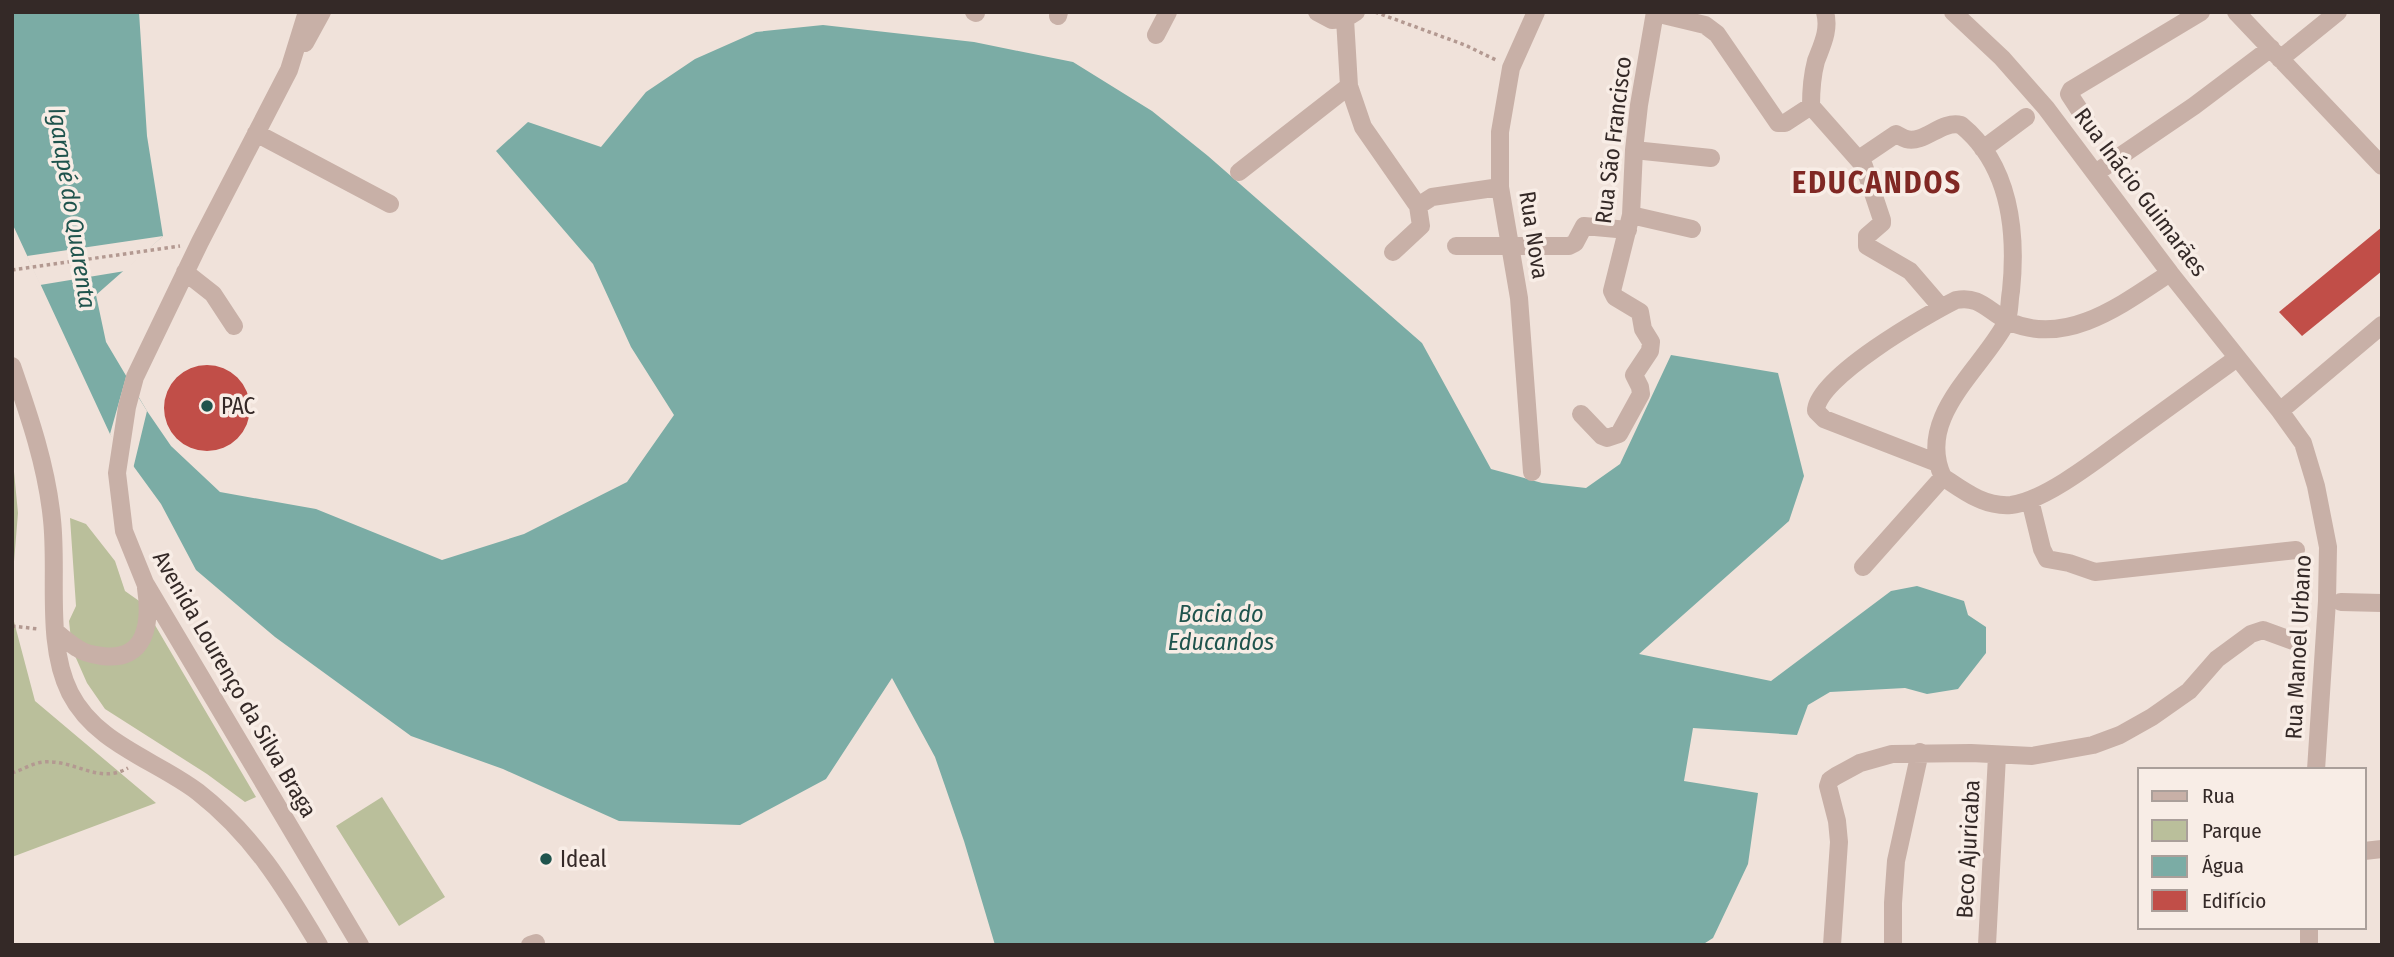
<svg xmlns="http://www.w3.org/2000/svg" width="2394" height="957" font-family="'Fira Sans Condensed',sans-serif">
<rect width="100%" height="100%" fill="#f0e2da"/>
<path fill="#babf9b" d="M12,451L18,513L12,586Z
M70,518L86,524L115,561L125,591L142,603L256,797L245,802L207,774L105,709L87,683L72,649L69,621L76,606Z
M12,614L35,701L156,803L12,857Z
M382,797L445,897L399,926L336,826Z"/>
<path fill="#7baca5" d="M12,12H139L147,136L163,236L96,295L106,342L147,411L171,446L220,492L316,509L442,560L524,534L627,482L674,415L631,347L593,264L496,151L528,122L601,147L646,92L695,59L756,32L823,25L974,42L1073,62L1152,111L1208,156L1422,343L1491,469L1542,483L1586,488L1620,464L1671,355L1778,373L1804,476L1789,521L1639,654L1771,681L1891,591L1917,586L1964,601L1968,615L1986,627V653L1958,689L1927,694L1905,688L1830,692L1808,705L1797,735L1693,728L1684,781L1758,793L1748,864L1713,938L1702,945H995L964,841L935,757L892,678L826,779L740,825L619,821L503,769L411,736L275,637L196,570L161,504L110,434L12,223Z"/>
<path fill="#f0e2da" d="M163,236L125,271L40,285L27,256Z
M126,377L147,411L133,469L119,451L110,434Z"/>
<path fill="#c14e48" d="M2382,227V271L2302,336L2279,312Z
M164 408a43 43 0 1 1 86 0a43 43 0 1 1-86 0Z"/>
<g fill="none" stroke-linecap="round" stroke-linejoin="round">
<path stroke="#b39991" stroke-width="3.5" stroke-dasharray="3.5 3.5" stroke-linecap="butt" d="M1375,12L1465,45L1496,60
M12,270L180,246
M12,626L38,629
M12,773C22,770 33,763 43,762C75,759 98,785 128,768"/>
<path stroke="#c8b0a7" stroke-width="18" d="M307,12L289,70L200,242L135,377L127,407L117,473L124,531L145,583L360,945
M974,12L976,13
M1317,12L1332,20L1345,19
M1356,12L1345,19L1349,86L1363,127L1418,206L1421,226L1393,252
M1953,12L2002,58L2046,108L2170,273L2280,411L2303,443L2316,486L2328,547L2327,601L2316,770
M2236,12L2382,166
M1655,13L1705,25L1717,34L1778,123H1785L1811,106
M1058,16L1059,12
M1156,35L1168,12
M305,43L322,12
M2280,59L2338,12
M1811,106L1864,166L1882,220V223L1867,236V246L1910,271L1941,307
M1811,106C1811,91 1812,76 1816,61C1822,45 1830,30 1825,12
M2086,120L2069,94L2071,90L2201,12
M256,133L390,204
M1983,149L2026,117
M1634,150L1711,158
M1859,159L1896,134C1900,136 1903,138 1906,139C1925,144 1941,120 1961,125C2010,165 2017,232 2011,291C2009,301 2010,314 2006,323C1981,370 1915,418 1943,477L1863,567
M1239,172L1349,86
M2097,172L2194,106L2271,48
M1418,206L1432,197L1500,187
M1631,215L1692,229
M1456,246H1569L1575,243L1584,226L1628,230
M185,272L213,294L234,326
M12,366C29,415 47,467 52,520C58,575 45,643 70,693C96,744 154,759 198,792C253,835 284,886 319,945
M2280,411L2382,325
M1581,414L1602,436L1607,438L1619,434L1641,394L1640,387L1634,375L1650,351L1651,342L1643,329L1640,312L1615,297L1612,291L1631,215L1634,150L1639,105L1655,12
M1935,462L1824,419L1816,411C1816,378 1926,315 1956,300C1981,295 1989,313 2010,322C2068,347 2124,303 2170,273
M1532,472L1519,298L1500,187V132L1511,68L1536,12
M1943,477C1964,491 1984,507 2011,505C2046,501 2103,455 2132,434C2167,409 2202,383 2237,358
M2030,500L2042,549L2047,559L2069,563L2095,572L2296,550
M2341,602L2382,603
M55,631C62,637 69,643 77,648C84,653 94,655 102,656C147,662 151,622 146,588
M2364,851L2382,849
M530,945L536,943V945
M1832,945L1839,842L1837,821L1828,786L1830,780L1836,776L1860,763L1892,754L1971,753L2032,756L2093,745L2120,735L2152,717L2189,691L2217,659L2251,634L2263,630L2296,642
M1893,945V903L1896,861L1920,752
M1987,945L1997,756
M2309,945V927"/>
</g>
<g fill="#1f544d" stroke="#f8ede6" stroke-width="2.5">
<circle cx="207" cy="406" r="7"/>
<circle cx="546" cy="859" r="7"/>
</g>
<g text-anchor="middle" stroke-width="7" stroke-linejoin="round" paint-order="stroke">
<g font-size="23" fill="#342927" stroke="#f8ede6">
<text transform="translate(1613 140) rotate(-83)" y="8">Rua São Francisco</text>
<text transform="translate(2141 192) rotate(53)" y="8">Rua Inácio Guimarães</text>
<text transform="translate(1534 235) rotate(81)" y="8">Rua Nova</text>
<text transform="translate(2298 647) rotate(-87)" y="8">Rua Manoel Urbano</text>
<text transform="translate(235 684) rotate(60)" y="8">Avenida Lourenço da Silva Braga</text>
<text transform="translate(1968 849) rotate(-87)" y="8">Beco Ajuricaba</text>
</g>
<g font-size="23" fill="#342927" stroke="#f8ede6" text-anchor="start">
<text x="221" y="414">PAC</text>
<text x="560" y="867">Ideal</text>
</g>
<g font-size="24" font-style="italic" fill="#1f544d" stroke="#f8ede6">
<text transform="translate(72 208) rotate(81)" y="8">Igarapé do Quarenta</text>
<text x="1221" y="622">Bacia do<tspan x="1221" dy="28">Educandos</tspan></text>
</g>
<g font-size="30" font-weight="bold" letter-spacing="2" fill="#802824" stroke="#f8ede6">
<text x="1877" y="193">EDUCANDOS</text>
</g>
</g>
<rect width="2394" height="957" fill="none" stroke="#342927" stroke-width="28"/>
<rect x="2138" y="768" width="228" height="161" fill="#f8ede6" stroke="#aa9f9a" stroke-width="2"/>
<rect x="2152" y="791" width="35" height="10" fill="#c8b0a7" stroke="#aa9f9a" stroke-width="2"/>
<text x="2202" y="803" font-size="21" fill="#342927">Rua</text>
<rect x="2152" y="820" width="35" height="21" fill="#babf9b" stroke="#aa9f9a" stroke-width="2"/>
<text x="2202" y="838" font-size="21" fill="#342927">Parque</text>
<rect x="2152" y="856" width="35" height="21" fill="#7baca5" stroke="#aa9f9a" stroke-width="2"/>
<text x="2202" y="873" font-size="21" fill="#342927">Água</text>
<rect x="2152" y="890" width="35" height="21" fill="#c14e48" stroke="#aa9f9a" stroke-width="2"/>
<text x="2202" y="908" font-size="21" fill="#342927">Edifício</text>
</svg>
